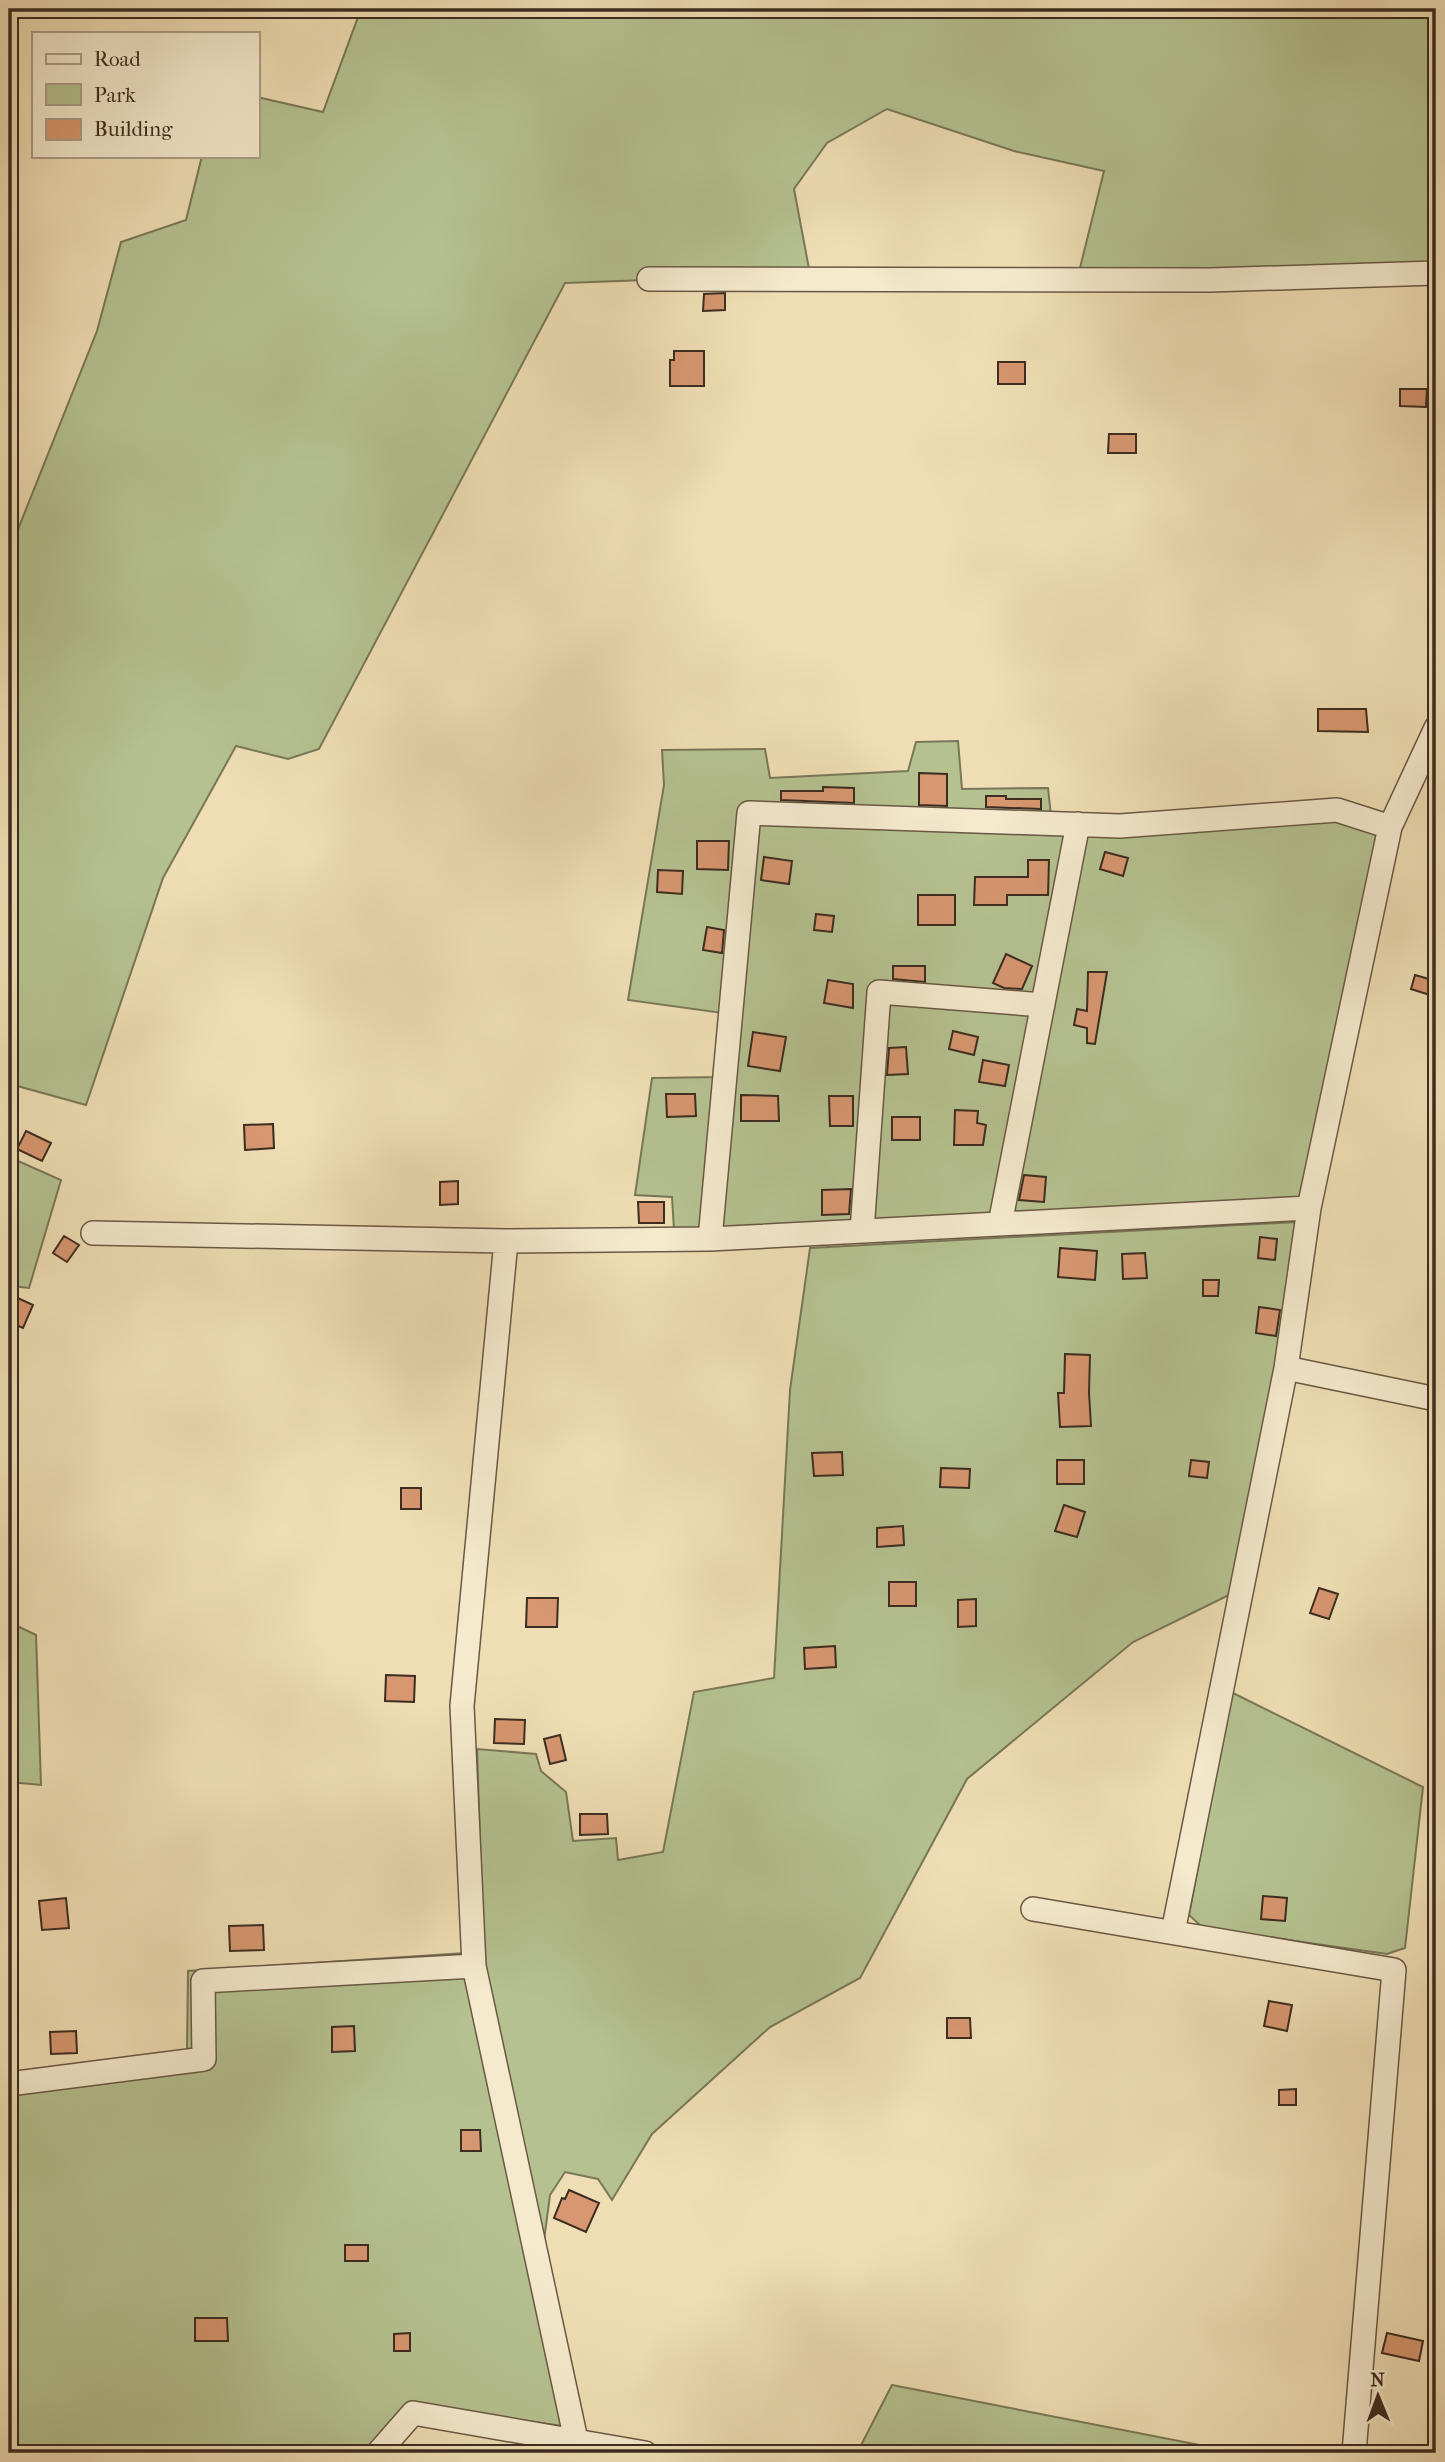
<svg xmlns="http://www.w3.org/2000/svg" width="1445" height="2462" font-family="'IM FELL French Canon',serif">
<rect width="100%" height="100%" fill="#efdeb4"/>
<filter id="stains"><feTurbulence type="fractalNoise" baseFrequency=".00286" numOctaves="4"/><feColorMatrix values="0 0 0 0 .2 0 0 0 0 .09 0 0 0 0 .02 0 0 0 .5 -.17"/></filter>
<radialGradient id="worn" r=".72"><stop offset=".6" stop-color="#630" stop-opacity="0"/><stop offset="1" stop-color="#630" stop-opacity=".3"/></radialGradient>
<path fill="#b5c290" stroke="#797758" stroke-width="2" d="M361,9H1400L1401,16L1436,14V263L1079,272L1104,171L1014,151L887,109L827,143L794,189L810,274L565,283L319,749L288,759L236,746L163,878L86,1105L10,1084L9,1086V552L97,331L121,242L186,220L202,156H257V97L323,112Z
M958,741L962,789L1048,788L1051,816L1126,820L1338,801L1387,813L1302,1198L674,1230L672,1197L635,1195L652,1078L720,1077L723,1013L628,1000L664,785L662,750L765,749L770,778L908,771L916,742Z
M9,1157L61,1180L29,1288L12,1286L9,1292Z
M1296,1222L1287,1318L1231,1594L1133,1642L967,1779L860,1978L770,2027L652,2134L612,2200L598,2179L565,2172L550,2195L543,2248L484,1963L477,1749L536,1754L541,1771L566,1792L573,1841L616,1838L618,1860L663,1852L694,1692L774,1678L790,1390L810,1248Z
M9,1622L36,1635L41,1785L9,1782Z
M1231,1692L1423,1787L1405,1948L1387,1954L1203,1928L1189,1915Z
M465,1953L568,2427L409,2403L365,2453H9V2074L187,2050L188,1971Z
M892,2385L1205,2446V2453H857Z"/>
<path fill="#d79770" stroke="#3d2c20" stroke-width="2" d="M725,293V310L703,311L704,294Z
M674,351H704V386H670V360H674Z
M998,362H1025V384H998Z
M1400,389H1427L1426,407L1400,406Z
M1109,434H1136V453H1108Z
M1318,709H1366L1368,732L1318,731Z
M919,773L947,774V806L919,805Z
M823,787L854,788V803L781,800V791H823Z
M986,796H1006V799H1041V809L986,807Z
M697,841H729L728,870L697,869Z
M1105,852L1128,858L1123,876L1100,869Z
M764,857L792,861L789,884L761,880Z
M1028,860H1049L1048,895H1007V905H974L975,877H1028Z
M658,870L683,871L682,894L657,892Z
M918,895H955V925H918Z
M816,914L834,916L832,932L814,930Z
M707,927L724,930L722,953L703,950Z
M1006,954L1032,966L1022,989L1004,988L993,983Z
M893,966H925V982L893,979Z
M1088,972H1107L1095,1044L1087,1043V1028L1074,1025L1077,1009L1087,1011Z
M1415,975L1436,981V997L1411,989Z
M828,980L853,984V1008L824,1003Z
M953,1031L978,1037L974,1055L949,1049Z
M753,1032L786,1037L780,1071L748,1066Z
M906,1047L908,1074L887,1075L889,1048Z
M983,1060L1009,1065L1005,1086L979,1082Z
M666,1094H695L696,1116L667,1117Z
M741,1095L778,1096L779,1121H741Z
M829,1096H853V1126H830Z
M955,1110L978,1111L977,1123L986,1125L983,1145H954Z
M892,1117H920V1140H892Z
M273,1124L274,1148L245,1150L244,1125Z
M26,1131L51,1143L42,1161L17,1149Z
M1024,1175L1046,1177L1044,1202L1019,1200Z
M458,1181V1204L440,1205V1182Z
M851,1189L849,1214L822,1215V1190Z
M638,1202H664V1223H639Z
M64,1236L79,1245L67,1262L53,1253Z
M1260,1237L1277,1239L1275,1260L1258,1258Z
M1060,1248L1097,1251L1095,1280L1058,1277Z
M1145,1253L1147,1278L1123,1279L1122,1254Z
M1203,1280H1219L1218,1296H1203Z
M9,1294L33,1305L23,1328L9,1322Z
M1259,1307L1280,1310L1276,1336L1256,1333Z
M1065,1354L1090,1355L1089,1393L1091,1426L1060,1427L1058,1393H1064Z
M842,1452L843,1475L814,1476L812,1453Z
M1057,1460H1084V1484H1057Z
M1191,1460L1209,1462L1207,1478L1189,1476Z
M941,1468L970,1469L969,1488L940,1487Z
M401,1488H421V1509H401Z
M1064,1505L1085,1512L1077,1537L1055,1531Z
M903,1526L904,1545L877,1547V1528Z
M889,1582H916V1606H889Z
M1319,1588L1338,1594L1329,1619L1310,1613Z
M527,1598H558L557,1627H526Z
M976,1599V1626L958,1627V1600Z
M835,1646L836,1667L805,1669L804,1648Z
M386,1675L415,1676L414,1702L385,1701Z
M495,1719L525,1720L524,1744L494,1743Z
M560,1735L566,1760L550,1764L544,1739Z
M580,1814H607L608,1834L580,1835Z
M1263,1896L1287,1898L1285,1921L1261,1919Z
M66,1898L69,1928L42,1930L39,1901Z
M263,1925L264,1950L230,1951L229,1926Z
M1269,2001L1292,2005L1287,2031L1264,2026Z
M947,2018H970L971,2038H947Z
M354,2026L355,2051L332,2052V2027Z
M76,2031L77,2053L51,2054L50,2032Z
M1296,2089V2105H1279V2090Z
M461,2130H480L481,2151H461Z
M569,2190L599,2203L586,2232L554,2218L562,2198L565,2199Z
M345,2245H368V2261H345Z
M195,2318H227L228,2341H195Z
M410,2333V2351H394V2334Z
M1387,2333L1423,2341L1419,2361L1382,2353Z"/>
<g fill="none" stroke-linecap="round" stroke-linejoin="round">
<defs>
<path id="minor" d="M649,279L1210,280L1436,273
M1000,1224L1078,824
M862,1231L879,992L1043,1005
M93,1233L506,1241
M710,1239L749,813L1120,826L1337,810L1390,827
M1286,1368L1436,1399
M1033,1909L1394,1970L1354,2453
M1173,1932L1286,1368L1309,1208L1390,827L1436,728
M9,2084L204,2059L203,1981L474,1966
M576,2440L474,1966L462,1706L506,1241L710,1239L1309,1208
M378,2453L413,2413L645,2453"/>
</defs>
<use href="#minor" stroke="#6a5845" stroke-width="26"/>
<use href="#minor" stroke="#f5eace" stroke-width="23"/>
</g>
<rect width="1445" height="2462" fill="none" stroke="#efdeb4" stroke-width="35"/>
<rect x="10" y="10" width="1424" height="2441" fill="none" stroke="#3d2c20" stroke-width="3.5"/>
<rect x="18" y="18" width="1410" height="2427" fill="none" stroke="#3d2c20" stroke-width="2"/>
<rect x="32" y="32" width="228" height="126" fill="#f5eace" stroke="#ab9e88" stroke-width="2"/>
<rect x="46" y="54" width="35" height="10" fill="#f5eace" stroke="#ab9e88" stroke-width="2"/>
<text x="94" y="66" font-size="21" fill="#3d2c20">Road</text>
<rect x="46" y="84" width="35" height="21" fill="#b5c290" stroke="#ab9e88" stroke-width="2"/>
<text x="94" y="102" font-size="21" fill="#3d2c20">Park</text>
<rect x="46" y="119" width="35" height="21" fill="#d79770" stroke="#ab9e88" stroke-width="2"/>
<text x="94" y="136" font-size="21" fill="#3d2c20">Building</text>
<g transform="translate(1378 2396) rotate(359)" stroke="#f5eace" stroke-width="5" paint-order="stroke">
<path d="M0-5L12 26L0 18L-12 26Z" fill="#3d2c20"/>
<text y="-10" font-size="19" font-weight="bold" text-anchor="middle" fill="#3d2c20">N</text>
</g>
<rect width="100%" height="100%" filter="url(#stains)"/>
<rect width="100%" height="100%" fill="url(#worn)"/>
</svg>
